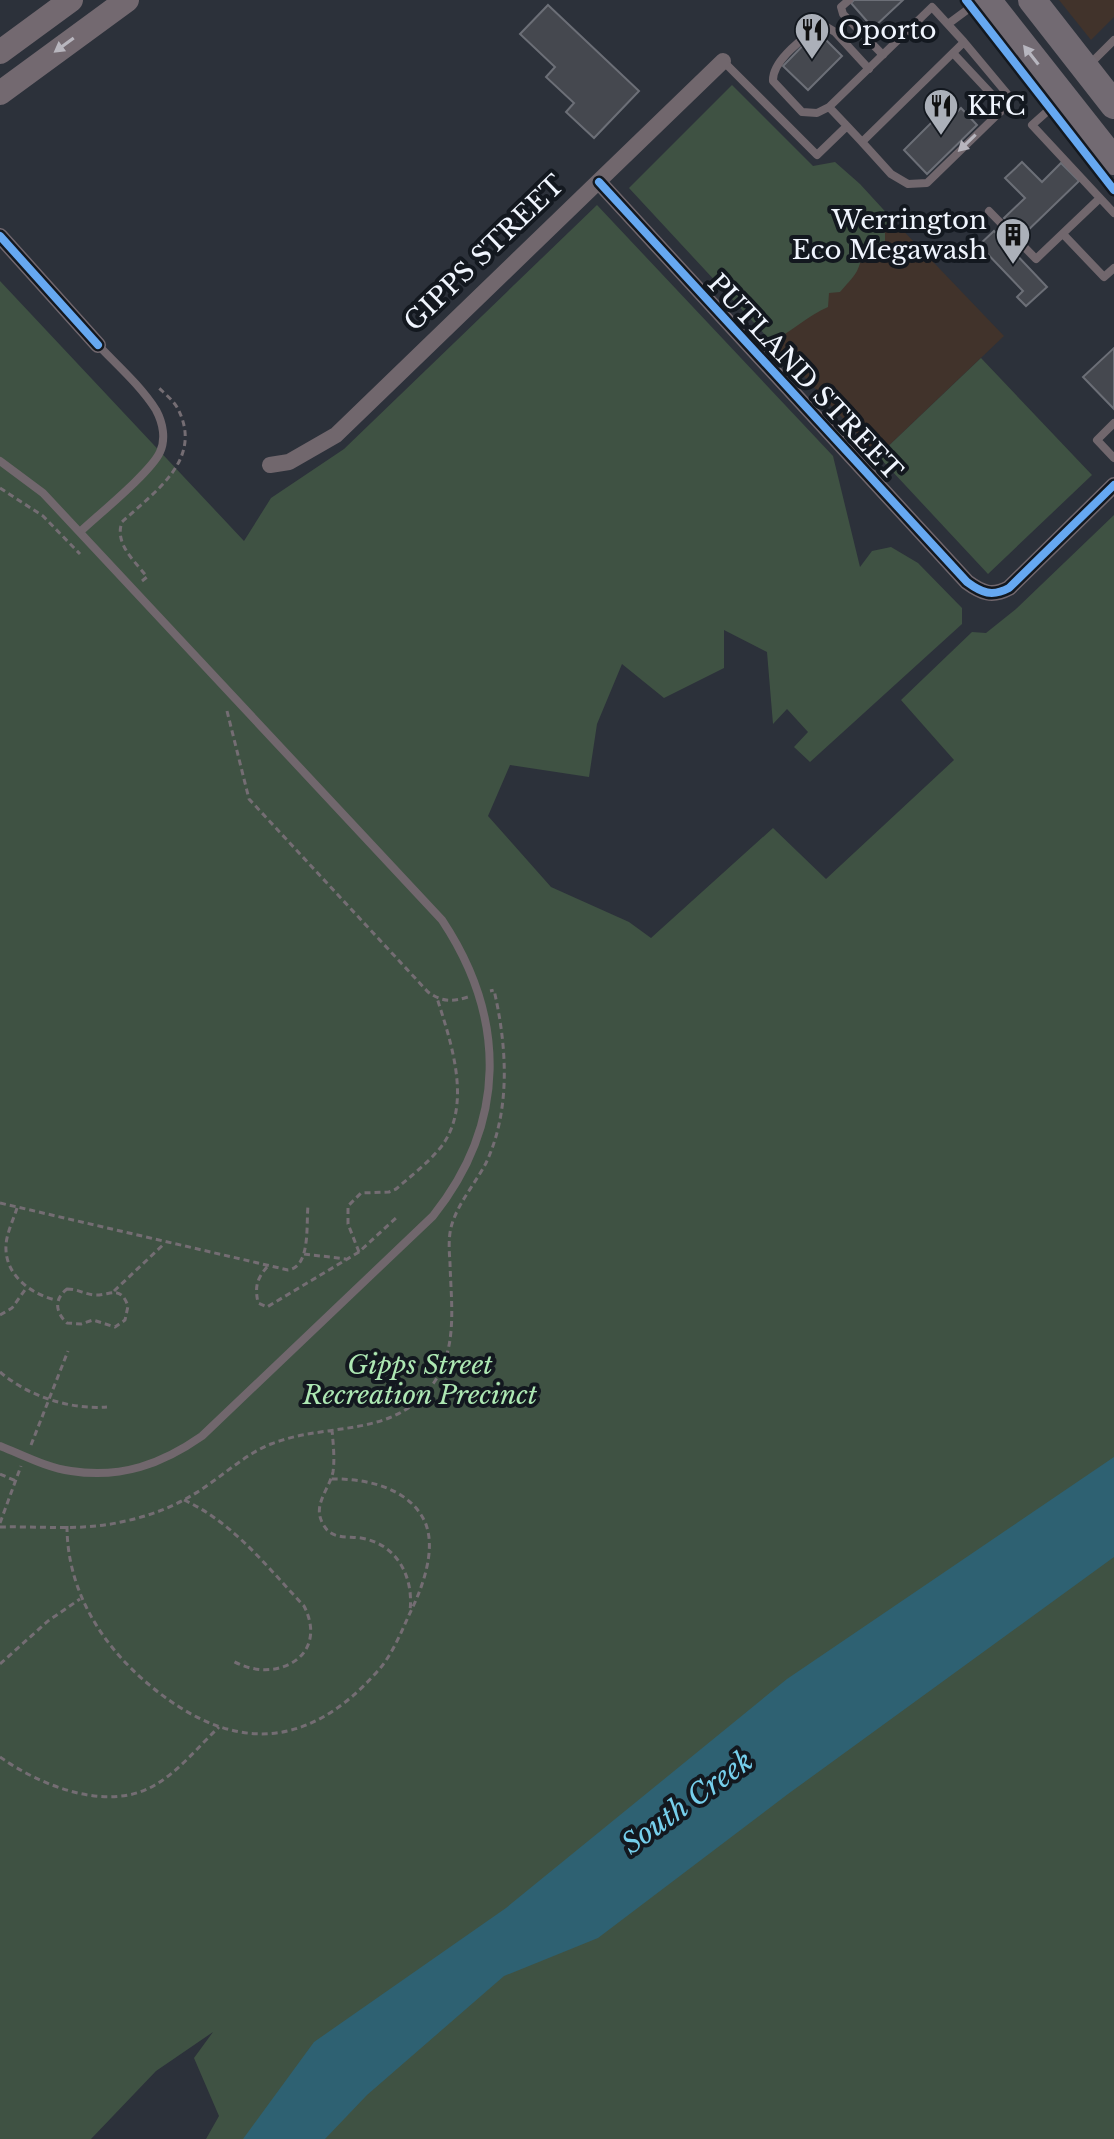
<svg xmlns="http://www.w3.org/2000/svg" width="1114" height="2139" font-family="'Libre Baskerville',serif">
<rect width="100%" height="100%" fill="#2c313a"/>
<path fill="#41332b" d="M1059,0H1114V17L1091,40Z
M893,220L1004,336L878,456L769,339Z"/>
<path fill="#3f5243" d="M732,85L813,166L835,162L860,184L893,220L885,228V243C852,249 868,248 857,271C853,278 845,286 840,292L829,293L828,307C808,316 793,330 774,341L769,339L629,188Z
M597,205L833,456L860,567L872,551L891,547L918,563L962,608V624L810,762L794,747L808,732L787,709L773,724L767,652L724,630V668L664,698L622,664L597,724L589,777L510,765L488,816L551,887L629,922L651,938L773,828L826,879L954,760L901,700L972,632L986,633L1016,609L1114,515V2139H206L219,2116L194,2058L213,2032L156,2071L91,2139H0V281L244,541L271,498L344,449Z
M981,358L1092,475L988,574L878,456Z"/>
<path fill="#2e6172" d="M1114,1457V1557L788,1794L598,1938L504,1976L367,2095L325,2139H243L314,2042L506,1908L787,1679Z"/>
<path fill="#45484f" stroke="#6c6f77" stroke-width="2" d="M854,0H903L873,28L851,3Z
M548,5L639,91L594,138L566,112L574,103L546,77L555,67L520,34Z
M817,31L842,56L808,90L783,66Z
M946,108L954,115L961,108L977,125L927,174L904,150Z
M1022,162L1042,182L1061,163L1079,181L1022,236L1004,218L1025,198L1005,178Z
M994,231L1047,287L1026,306L1017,297L1023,291L979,245Z
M1114,348V409L1083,377Z"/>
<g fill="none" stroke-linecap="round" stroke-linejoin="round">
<path stroke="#746d73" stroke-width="3" stroke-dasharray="6 4" stroke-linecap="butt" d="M0,488L43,516L80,554
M142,581L147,577C135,561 114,544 122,522C154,492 204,460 178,409C174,401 164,393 157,386
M227,711L249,799L428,992C442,1002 452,1002 468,997
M0,1203L288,1270C311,1267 306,1224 308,1206
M17,1208C13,1221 5,1236 6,1250C7,1277 33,1295 56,1300
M359,1252L348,1224V1206L361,1193L389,1192L396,1189C411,1176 428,1163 441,1147C473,1105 451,1042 437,998
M304,1254L346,1259
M267,1267C256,1280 255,1287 258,1303L267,1307L359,1252L397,1217
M67,1289C78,1289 84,1294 94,1295C110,1296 120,1284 128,1306L125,1320L115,1327L93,1320L81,1324L67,1323C55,1312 54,1299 67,1289Z
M114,1291L165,1243
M0,1315L12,1308L27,1287
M0,1372C28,1396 70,1410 107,1407
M332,1429C333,1443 335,1458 333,1472C329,1490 312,1505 323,1524C331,1540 346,1536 361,1538C397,1544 414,1577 410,1611
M31,1445L68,1351
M0,1474L16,1481
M184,1500C234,1523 267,1567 304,1606C330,1657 275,1685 233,1661
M0,1523L21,1466
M67,1526C67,1589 100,1643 147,1683C227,1751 303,1754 376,1673C391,1657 400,1635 409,1615C422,1589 437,1550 425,1522C409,1487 364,1478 330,1479
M0,1527C39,1526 83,1531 121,1522C151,1516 179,1505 205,1487C226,1473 246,1454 271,1444C329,1421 395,1440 435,1381C458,1346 451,1303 450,1263C449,1249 448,1234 453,1221C460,1201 476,1182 486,1163C511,1110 507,1046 494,990L490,991
M0,1664L48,1621L80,1599
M0,1757C41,1786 108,1813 155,1785C179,1771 199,1746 219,1727"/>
<path stroke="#71676d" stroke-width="8" d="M849,0L841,7L843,14L883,55
M948,24L971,7L985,10
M953,53L996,99L1000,112
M723,61L817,155L847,126L829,107L932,7L964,42L862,142L847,126
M1089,65L1114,40
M1060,100L1032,125L1114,213
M829,107L817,113L802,112L773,81C772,60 804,38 819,26H825L835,32L869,69
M862,142L891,174L908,184L927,183L1000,112L1009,96L964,42
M989,211L1036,259L1100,198
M1063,234L1104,277L1114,268
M1114,423L1097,440L1114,458
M0,461L43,493L442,920C507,1018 507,1123 433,1216L202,1436C162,1464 121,1479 71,1471C47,1468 23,1455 0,1446
M80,532C98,515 151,472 160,452C166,439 163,423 156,410C141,386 117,365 98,345"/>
<path stroke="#71676d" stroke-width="16" d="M599,182L967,582C982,593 992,597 1009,588L1114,485
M0,236L98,345
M270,465L289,462L336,435L723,61"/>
<path stroke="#736970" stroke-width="24" d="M0,52L71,0
M0,93L127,0"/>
<path stroke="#726a72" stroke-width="28" d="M987,0L1114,161
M1032,0L1114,105"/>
<defs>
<path id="cycleway" d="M966,0L1114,190
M599,182L967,582C982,593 992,597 1009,588L1114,485
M0,236L98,345"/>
</defs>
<use href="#cycleway" stroke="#13181f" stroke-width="13"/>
<use href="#cycleway" stroke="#66a8f1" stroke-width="8"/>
</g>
<defs><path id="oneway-solid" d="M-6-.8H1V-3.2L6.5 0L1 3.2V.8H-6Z" transform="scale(2)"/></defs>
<use fill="#b8b6be" href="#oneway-solid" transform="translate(64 45) rotate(144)"/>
<use fill="#b7b6bf" href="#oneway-solid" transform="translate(1031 55) rotate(-128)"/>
<use fill="#b7b5bd" href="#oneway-solid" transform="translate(967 143) rotate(136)"/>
<defs>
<symbol id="restaurant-pin" viewBox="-11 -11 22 30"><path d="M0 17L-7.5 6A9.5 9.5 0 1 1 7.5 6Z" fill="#abb0b9" stroke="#13181f"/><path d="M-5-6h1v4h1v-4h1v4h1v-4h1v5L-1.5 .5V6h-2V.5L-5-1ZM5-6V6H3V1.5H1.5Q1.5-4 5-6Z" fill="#111"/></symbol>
<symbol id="building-pin" viewBox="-11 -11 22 30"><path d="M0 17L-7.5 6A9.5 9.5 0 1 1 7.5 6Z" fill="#abb0b9" stroke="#13181f"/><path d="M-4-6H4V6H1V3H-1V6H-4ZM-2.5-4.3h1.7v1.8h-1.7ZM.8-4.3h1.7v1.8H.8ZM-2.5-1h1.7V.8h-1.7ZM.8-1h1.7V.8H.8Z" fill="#111"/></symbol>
</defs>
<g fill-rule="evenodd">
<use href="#restaurant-pin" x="792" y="10" width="40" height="54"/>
<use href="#restaurant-pin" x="921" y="86" width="40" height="54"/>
<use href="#building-pin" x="993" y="215" width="40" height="54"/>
</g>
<g text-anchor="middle" stroke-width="8" stroke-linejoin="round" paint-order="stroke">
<g font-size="26" fill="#f0f5fe" stroke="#13181f" text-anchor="start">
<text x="838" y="39">Oporto</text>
<text x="967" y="115">KFC</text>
<text x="987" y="229" text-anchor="end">Werrington<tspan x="987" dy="30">Eco Megawash</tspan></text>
</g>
<g font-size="26" fill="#f0f5fe" stroke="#13181f">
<text transform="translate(484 253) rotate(-44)" y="9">GIPPS STREET</text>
<text transform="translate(805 377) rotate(47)" y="9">PUTLAND STREET</text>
</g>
<g font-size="26" font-style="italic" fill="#ade8b3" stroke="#13181f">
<text x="420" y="1374">Gipps Street<tspan x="420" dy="30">Recreation Precinct</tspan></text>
</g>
<g font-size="28" font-style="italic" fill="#76cfec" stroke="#13181f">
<text transform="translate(687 1802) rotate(-36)" y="10">South Creek</text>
</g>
</g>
</svg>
